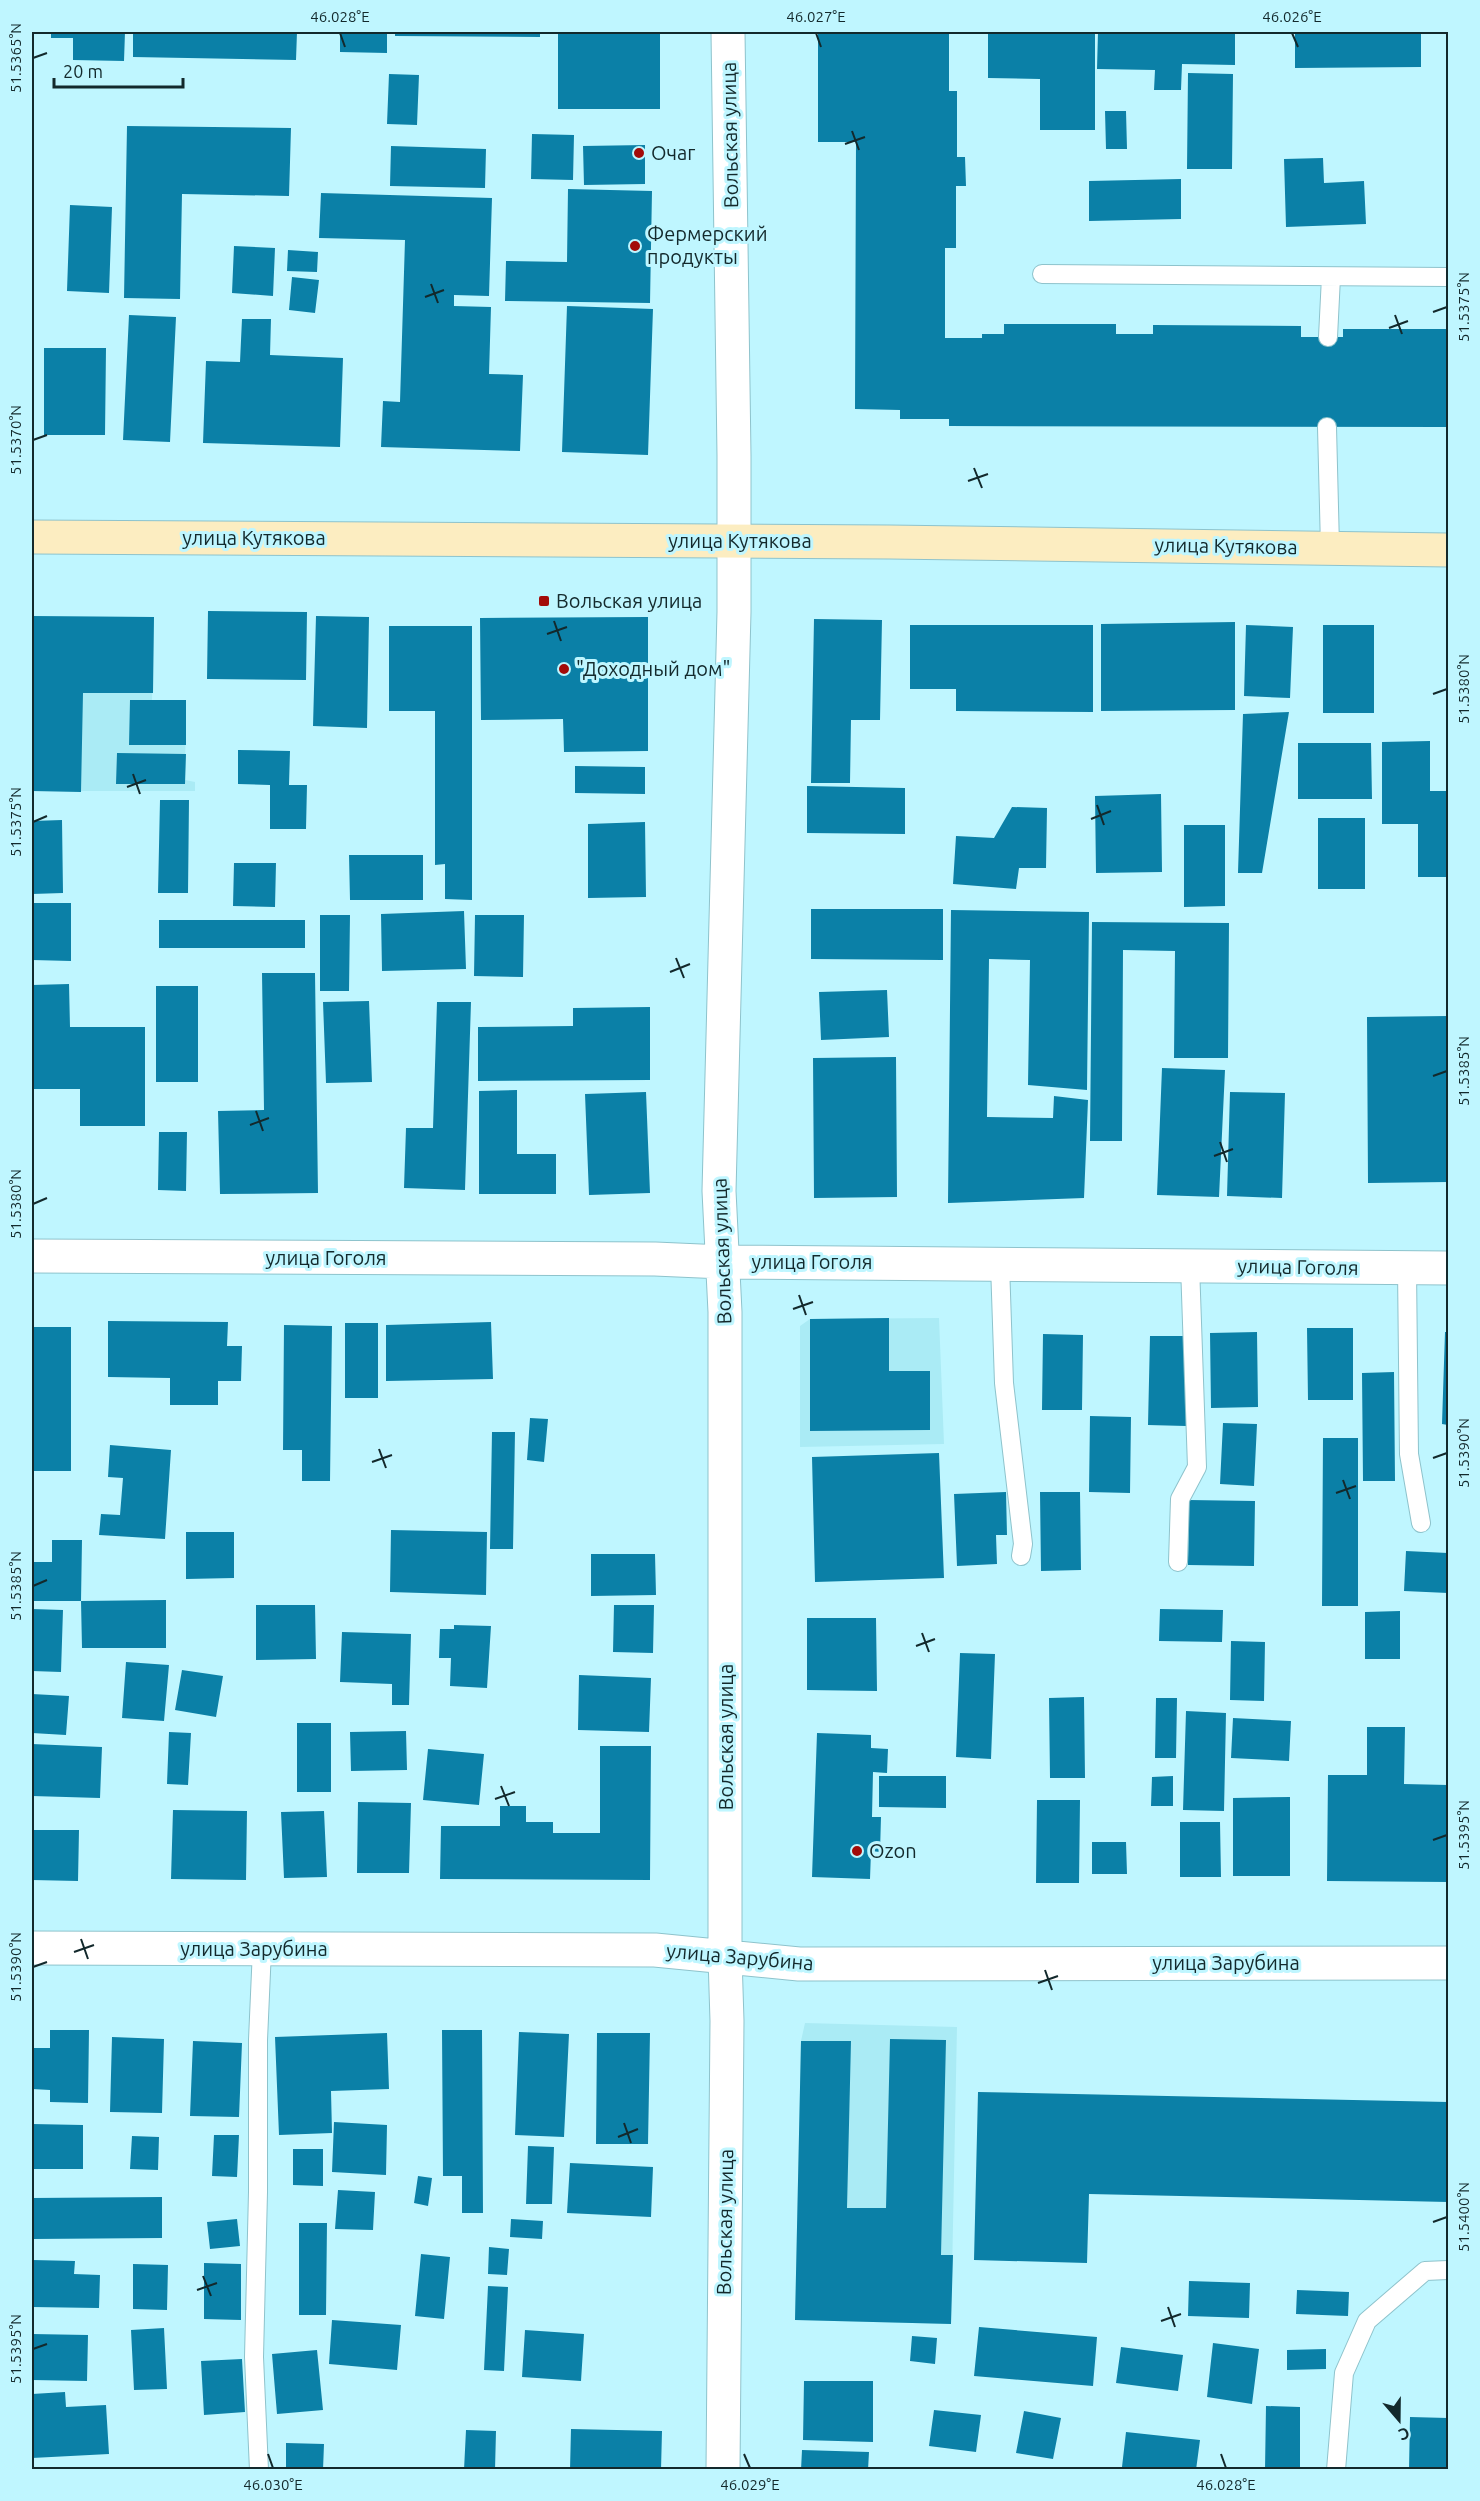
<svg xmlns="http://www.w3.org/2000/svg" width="1480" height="2501" font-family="Ubuntu,sans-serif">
<rect width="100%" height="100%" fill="#bff6ff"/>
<path fill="#aaebf5" d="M32,616L154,617L152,700H186L185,780L195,782V791H32Z
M939,1318L944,1444L800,1447V1326L810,1319Z
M805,2023L957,2027L951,2324L795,2320L801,2041Z"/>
<path fill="#0b80a7" d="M51,32H125L124,61L73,60V38H51Z
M133,32H297L296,60L133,57Z
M340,32H387V53L340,52Z
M395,32H540V37L395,36Z
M558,32H660V109H558Z
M818,32H949V91H957V157H965L966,186H956V248H945V338H982V334H1004V324H1116V334H1153V325L1301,326V337H1343V329H1448V427L949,426V419H900V410L855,409L856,142H818Z
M988,32H1095V130H1040V79L988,78Z
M1098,32H1235V65L1182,64L1181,90H1154L1155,70L1097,69Z
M1295,32H1421V67L1295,68Z
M1188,73L1233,74L1232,169H1187Z
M389,74L419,75L417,125L387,124Z
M1105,111H1126L1127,149H1106Z
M127,126L291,128L289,196L182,194L180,299L124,298Z
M532,134L574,135L573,180L531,179Z
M645,145V184L584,185L583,146Z
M391,146L486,149L485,188L390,186Z
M1323,158L1324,183L1364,181L1366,224L1286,227L1284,159Z
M1181,179V219L1089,221V181Z
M568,189L652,191L650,303L505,301L506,261L567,262Z
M321,193L492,198L489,296L454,295V306L491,307L489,374L523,375L520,451L381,447L383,401L400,402L405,240L319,238Z
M70,205L112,207L109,293L67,291Z
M234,246L275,248L273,296L232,293Z
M288,250L318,252L317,272L287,271Z
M292,277L319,280L315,313L289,310Z
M567,306L653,309L648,455L562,452Z
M129,315L176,317L170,442L123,440Z
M242,319H271L270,355L343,358L340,447L203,443L206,361L240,362Z
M44,348H106L105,435H44Z
M208,611L307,612L306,680L207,679Z
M32,616L154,617L153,693H83L81,792L32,791Z
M316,616L369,617L367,728L313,726Z
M648,617V751L564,752L563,719L481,720L480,618Z
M814,619L882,620L880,720H851L850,783H811Z
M1235,622V710L1101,711V624Z
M910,625H1093V712L956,711V689H910Z
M1246,625L1293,627L1290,698L1244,696Z
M1323,625H1374V713H1323Z
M389,626H472V900L445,899V864L435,865V711H389Z
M130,700H186V745H129Z
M1289,712L1262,873H1238L1243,714Z
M1430,741V791H1448V877H1418V824H1382V742Z
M1298,743H1371L1372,799H1298Z
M238,750L290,751L289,785H307L306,829H270V785L238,784Z
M117,753L186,754L185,784H116Z
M575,766L645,767V794L575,793Z
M807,786L905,788V834L807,833Z
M1161,794L1162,872L1096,873L1095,796Z
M160,800H189L188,893H158Z
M1012,807L1047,808L1046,868H1019L1016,889L953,884L956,836L994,838Z
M1318,818H1365V889H1318Z
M62,820L63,893L32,894V821Z
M645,822L646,897L588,898V824Z
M1184,825H1225V906L1184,907Z
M349,855H423V900H350Z
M234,863H276L275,907L233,906Z
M32,903H71V961L32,960Z
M811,909H943V960L811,959Z
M951,910L1089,912L1087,1090L1028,1085L1030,960L989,959L987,1117L1053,1118L1054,1096L1088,1100L1084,1198L948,1203Z
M464,911L466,969L382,971L381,914Z
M320,915H350L349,991H320Z
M475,915H524L523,977L474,976Z
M159,920H305V948H159Z
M1092,922L1229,923L1228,1058H1174L1175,951L1123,950L1122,1141H1090Z
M262,973H315L318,1193L220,1194L218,1111L264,1110Z
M69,984L70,1027H145V1126H80V1089H32V985Z
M156,986H198V1082H156Z
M887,990L889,1037L821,1040L819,992Z
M369,1001L372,1082L326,1083L323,1002Z
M437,1002H471L465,1190L404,1188L406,1128H433Z
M650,1007V1080L478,1081V1027L573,1026V1008Z
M1448,1016V1182L1368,1183L1367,1017Z
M896,1057L897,1197L814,1198L813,1058Z
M1162,1068L1225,1070L1219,1197L1157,1195Z
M517,1090V1154H556V1194H479V1091Z
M646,1092L650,1193L589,1195L585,1094Z
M1230,1092L1285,1093L1282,1198L1227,1196Z
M159,1132H187L186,1191L158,1190Z
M889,1318V1371H930V1430L810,1431V1319Z
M108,1321L228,1322L227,1346H242L241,1381H218V1405H170V1378L108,1377Z
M491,1322L493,1379L386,1381V1325Z
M345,1323H378V1398H345Z
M284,1325L332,1326L330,1481H302V1450H283Z
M32,1327H71V1471H32Z
M1307,1328H1353V1400H1308Z
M1257,1332L1258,1407L1211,1408L1210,1333Z
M1445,1332H1448V1425L1442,1424Z
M1043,1334L1083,1335L1082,1410H1042Z
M1150,1336H1188L1186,1426L1148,1425Z
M1394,1372L1395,1481H1363L1362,1373Z
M1090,1416L1131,1417L1130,1493L1089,1492Z
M530,1418L548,1419L544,1462L527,1460Z
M1223,1423L1257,1424L1254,1486L1220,1484Z
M492,1432H515L513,1549H490Z
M1323,1438H1358V1606H1322Z
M110,1445L171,1450L165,1539L99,1535L101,1514L120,1515L123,1478L108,1477Z
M939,1453L944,1578L815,1582L812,1457Z
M1006,1492L1007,1535H996L997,1564L957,1566L954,1494Z
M1040,1492H1080L1081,1570L1041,1571Z
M1189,1500L1255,1501L1254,1566L1188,1565Z
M391,1530L487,1532L486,1595L390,1592Z
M186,1532H234V1578L186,1579Z
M52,1540H82L81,1601H32V1562H52Z
M1406,1551L1448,1553V1593L1404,1591Z
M591,1554H655L656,1595L591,1596Z
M166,1600V1648H82L81,1601Z
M256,1605H315L316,1659L256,1660Z
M614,1605H654L653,1653L613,1652Z
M32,1609L63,1610L61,1672L32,1671Z
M1160,1609L1223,1610L1222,1642L1159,1641Z
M1400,1611V1659H1365V1612Z
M807,1618H876L877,1691L807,1690Z
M454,1625L491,1626L487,1688L450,1686L451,1658H439L440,1629H454Z
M342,1632L411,1634L409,1705H392V1684L340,1682Z
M1231,1641L1265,1642L1264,1701L1230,1700Z
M960,1653L995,1654L991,1759L956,1757Z
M126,1662L169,1665L164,1721L122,1718Z
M182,1670L223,1676L216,1717L175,1710Z
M579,1675L651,1678L649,1732L578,1730Z
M32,1694L69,1696L66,1735L32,1733Z
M1084,1697L1085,1778H1050L1049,1698Z
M1156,1698H1177L1176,1758H1155Z
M1186,1711L1226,1713L1224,1811L1183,1810Z
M1233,1718L1291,1721L1289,1761L1231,1758Z
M297,1723H331V1792H297Z
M1367,1727H1405L1404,1784L1448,1785V1882L1327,1881L1328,1775H1367Z
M406,1731L407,1770L351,1771L350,1732Z
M169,1732L191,1733L188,1785L167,1784Z
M817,1733L871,1735V1748L888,1749L887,1773L873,1772L872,1817H881L880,1852L871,1851L870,1879L812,1877Z
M32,1744L102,1747L100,1798L32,1796Z
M600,1746H651L650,1880L440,1879L441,1826H500V1806H526V1822H553V1833H600Z
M428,1749L484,1754L479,1805L423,1800Z
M879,1776H946V1808L879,1807Z
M1173,1776V1806H1151L1152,1777Z
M1290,1797V1876H1233V1798Z
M1037,1800H1080L1079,1883H1036Z
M358,1802L411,1803L409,1873H357Z
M173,1810L247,1811L246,1880L171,1879Z
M324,1811L327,1877L284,1878L281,1812Z
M1180,1822H1220L1221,1877H1180Z
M32,1830H79L78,1881L32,1880Z
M1092,1842H1126L1127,1874H1092Z
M50,2030H89L88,2103L50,2102V2090L32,2089V2048H50Z
M442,2030H482L483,2213H462V2176H443Z
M519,2032L569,2034L564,2137L515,2135Z
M387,2033L389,2089L331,2091L332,2133L279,2135L275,2037Z
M597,2033H650L648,2144H596Z
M112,2037L164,2039L162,2113L110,2112Z
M890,2039L946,2040L941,2255H953L951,2324L795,2320L801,2041H851L847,2208H886Z
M193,2041L242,2043L239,2117L190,2116Z
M978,2092L1448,2102V2202L1089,2194L1087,2263L974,2260Z
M334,2122L387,2125L386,2175L332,2172Z
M32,2124L83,2125V2169H32Z
M214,2135H239L237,2177L212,2176Z
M132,2136L159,2137L158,2170L130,2169Z
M528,2146L554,2147L552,2204H526Z
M293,2149H323V2186L293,2185Z
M570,2163L653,2167L651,2217L567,2213Z
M418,2176L432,2178L428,2206L414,2203Z
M338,2190L375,2192L373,2230L335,2229Z
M162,2197V2238L32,2239V2198Z
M237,2219L240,2246L210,2249L207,2222Z
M511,2219L543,2221L542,2239L510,2237Z
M299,2223H327L326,2315H299Z
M489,2247L509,2249L507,2275L488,2274Z
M421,2254L450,2257L444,2319L415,2316Z
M32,2260L75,2261L74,2274L100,2275L99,2308L32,2307Z
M204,2263L241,2264V2320L204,2319Z
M133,2264L168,2265L167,2310L133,2309Z
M1189,2281L1250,2283L1249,2318L1188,2316Z
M488,2286L508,2287L504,2371L484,2370Z
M1297,2290L1349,2292L1348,2316L1296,2314Z
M332,2320L401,2325L397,2370L329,2364Z
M979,2327L1097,2337L1093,2386L974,2376Z
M164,2328L167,2389L134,2390L131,2330Z
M525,2330L584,2334L581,2381L522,2377Z
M32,2334L88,2335L87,2381L32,2380Z
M912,2336L937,2338L935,2364L910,2361Z
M1213,2343L1259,2349L1252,2404L1207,2397Z
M1121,2347L1183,2355L1178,2391L1116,2383Z
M1326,2349V2369L1287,2370V2350Z
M317,2350L323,2410L277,2414L272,2354Z
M242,2359L245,2412L204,2415L201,2361Z
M804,2381H873V2442L803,2440Z
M65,2392L66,2407L106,2405L109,2454L32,2458V2394Z
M1266,2406L1300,2407V2470H1265Z
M934,2410L981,2415L976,2452L929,2446Z
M1024,2411L1061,2418L1053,2459L1016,2453Z
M1410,2417L1448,2418V2470H1409Z
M571,2429L662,2431L661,2470H570Z
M466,2430L496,2431L495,2470H464Z
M1126,2432L1200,2440L1196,2470H1147L1122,2467Z
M286,2443L324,2444L323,2470H286Z
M802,2450L869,2452L868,2470H801Z"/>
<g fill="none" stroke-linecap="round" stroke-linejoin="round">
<defs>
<path id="lane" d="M1042,274L1448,277
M1328,337L1331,277
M1327,427L1330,547
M1000,1264L1004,1383L1023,1544L1021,1556
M1407,1268L1409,1454L1421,1523
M1178,1562L1180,1499L1197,1467L1190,1265
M259,2470L254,2357L258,2192V2040L262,1949
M1336,2470L1344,2373L1367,2321L1425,2271L1448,2270"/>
<path id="street" d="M32,1256L655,1259L723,1262L1448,1268
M32,1948L655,1950L799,1964L1448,1963
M723,2470L727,2021L725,1957V1312L719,1191L734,612V456L728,32"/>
<path id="secondary" d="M32,537L889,542L1448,550"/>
</defs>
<use href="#lane" stroke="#8ec3cc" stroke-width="20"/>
<use href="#street" stroke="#8ec3cc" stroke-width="35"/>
<use href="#secondary" stroke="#8ec3cc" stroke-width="35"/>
<use href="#lane" stroke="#fff" stroke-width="18"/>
<use href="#street" stroke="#fff" stroke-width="33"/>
<use href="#secondary" stroke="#fcedc1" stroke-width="33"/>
</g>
<path fill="none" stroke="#13292c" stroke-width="2" d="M340,33L345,47M816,33L821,47M1292,33L1298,47M33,58L47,53M852,131L859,150M845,144L865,137M431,284L438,303M425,297L444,290M1433,312L1447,307M1395,315L1402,334M1389,328L1408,321M33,440L47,435M974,468L982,488M968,481L988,474M554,621L561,641M547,634L567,627M1433,694L1447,689M133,774L140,794M127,787L146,780M1097,805L1104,825M1091,819L1111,811M33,822L47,816M676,958L684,978M670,972L690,964M1433,1076L1447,1071M256,1111L263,1131M250,1125L269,1118M1220,1142L1227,1162M1214,1156L1233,1149M33,1204L47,1198M799,1295L806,1315M793,1309L813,1302M379,1449L386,1468M1433,1458L1447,1453M372,1462L392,1455M1343,1480L1350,1499M1336,1493L1356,1486M33,1586L47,1580M922,1633L929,1652M916,1646L935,1639M501,1786L509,1806M495,1799L515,1792M1433,1840L1447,1835M81,1939L88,1959M74,1952L94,1945M33,1967L47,1962M1045,1970L1052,1990M1038,1983L1058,1976M624,2123L631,2143M618,2137L638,2129M1433,2222L1447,2217M203,2276L211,2296M197,2290L217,2283M1168,2307L1175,2327M1161,2321L1181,2314M33,2349L47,2344M268,2454L273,2468M744,2454L750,2468M1221,2454L1226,2468"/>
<g fill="#a30b09" stroke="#bff6ff" stroke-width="2">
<circle cx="639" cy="153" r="6"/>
<circle cx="635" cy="246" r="6"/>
<rect x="538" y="595" width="12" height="12" rx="3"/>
<circle cx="564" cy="669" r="6"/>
<circle cx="857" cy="1851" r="6"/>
</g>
<g text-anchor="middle" stroke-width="6" stroke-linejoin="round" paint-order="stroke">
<g font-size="20" fill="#13292c" stroke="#bff6ff">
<text transform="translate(730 135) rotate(-91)" y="7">Вольская улица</text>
<text x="254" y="545">улица Кутякова</text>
<text x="740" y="548">улица Кутякова</text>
<text transform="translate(1226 546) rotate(1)" y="7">улица Кутякова</text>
<text transform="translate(722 1251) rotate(-92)" y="7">Вольская улица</text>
<text x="326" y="1265">улица Гоголя</text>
<text x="812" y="1269">улица Гоголя</text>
<text transform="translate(1298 1267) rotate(1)" y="7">улица Гоголя</text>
<text transform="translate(726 1737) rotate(-90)" y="7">Вольская улица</text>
<text x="254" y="1956">улица Зарубина</text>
<text transform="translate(740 1957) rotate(5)" y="7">улица Зарубина</text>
<text x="1226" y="1970">улица Зарубина</text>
<text transform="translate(725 2222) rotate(-89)" y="7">Вольская улица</text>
</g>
<g font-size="20" fill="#13292c" stroke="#bff6ff" text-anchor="start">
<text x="651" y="160">Очаг</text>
<text x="647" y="241">Фермерский<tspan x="647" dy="23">продукты</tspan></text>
<text x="556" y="608">Вольская улица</text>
<text x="576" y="676">"Доходный дом"</text>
<text x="869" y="1858">Ozon</text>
</g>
</g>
<rect width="1480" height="2501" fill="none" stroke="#bff6ff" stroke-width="66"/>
<g transform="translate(1399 2420) rotate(160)" stroke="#bff6ff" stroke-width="4.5" paint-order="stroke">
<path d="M0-4.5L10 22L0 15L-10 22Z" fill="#13292c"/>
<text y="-9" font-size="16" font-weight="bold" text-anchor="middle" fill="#13292c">С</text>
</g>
<path d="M54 78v9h129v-9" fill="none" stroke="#13292c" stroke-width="3"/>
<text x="63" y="78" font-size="18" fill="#13292c" stroke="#bff6ff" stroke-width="4.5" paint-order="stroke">20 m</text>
<rect x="33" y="33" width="1414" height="2435" fill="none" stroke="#13292c" stroke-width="2"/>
<g font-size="15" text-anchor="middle" fill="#13292c">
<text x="340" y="22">46.028°E</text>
<text x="816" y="22">46.027°E</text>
<text x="1292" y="22">46.026°E</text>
<text transform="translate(16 58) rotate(-90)" y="5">51.5365°N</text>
<text transform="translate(1464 307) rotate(-90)" y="5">51.5375°N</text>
<text transform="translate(16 440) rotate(-90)" y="5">51.5370°N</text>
<text transform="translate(1464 689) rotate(-90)" y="5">51.5380°N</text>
<text transform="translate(16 822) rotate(-90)" y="5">51.5375°N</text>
<text transform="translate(1464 1071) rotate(-90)" y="5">51.5385°N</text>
<text transform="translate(16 1204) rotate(-90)" y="5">51.5380°N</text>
<text transform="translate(1464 1453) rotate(-90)" y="5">51.5390°N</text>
<text transform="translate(16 1586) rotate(-90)" y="5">51.5385°N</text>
<text transform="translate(1464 1835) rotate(-90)" y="5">51.5395°N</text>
<text transform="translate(16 1967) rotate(-90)" y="5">51.5390°N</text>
<text transform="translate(1464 2217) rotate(-90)" y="5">51.5400°N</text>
<text transform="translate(16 2349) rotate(-90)" y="5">51.5395°N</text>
<text x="273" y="2490">46.030°E</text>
<text x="750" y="2490">46.029°E</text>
<text x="1226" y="2490">46.028°E</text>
</g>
</svg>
